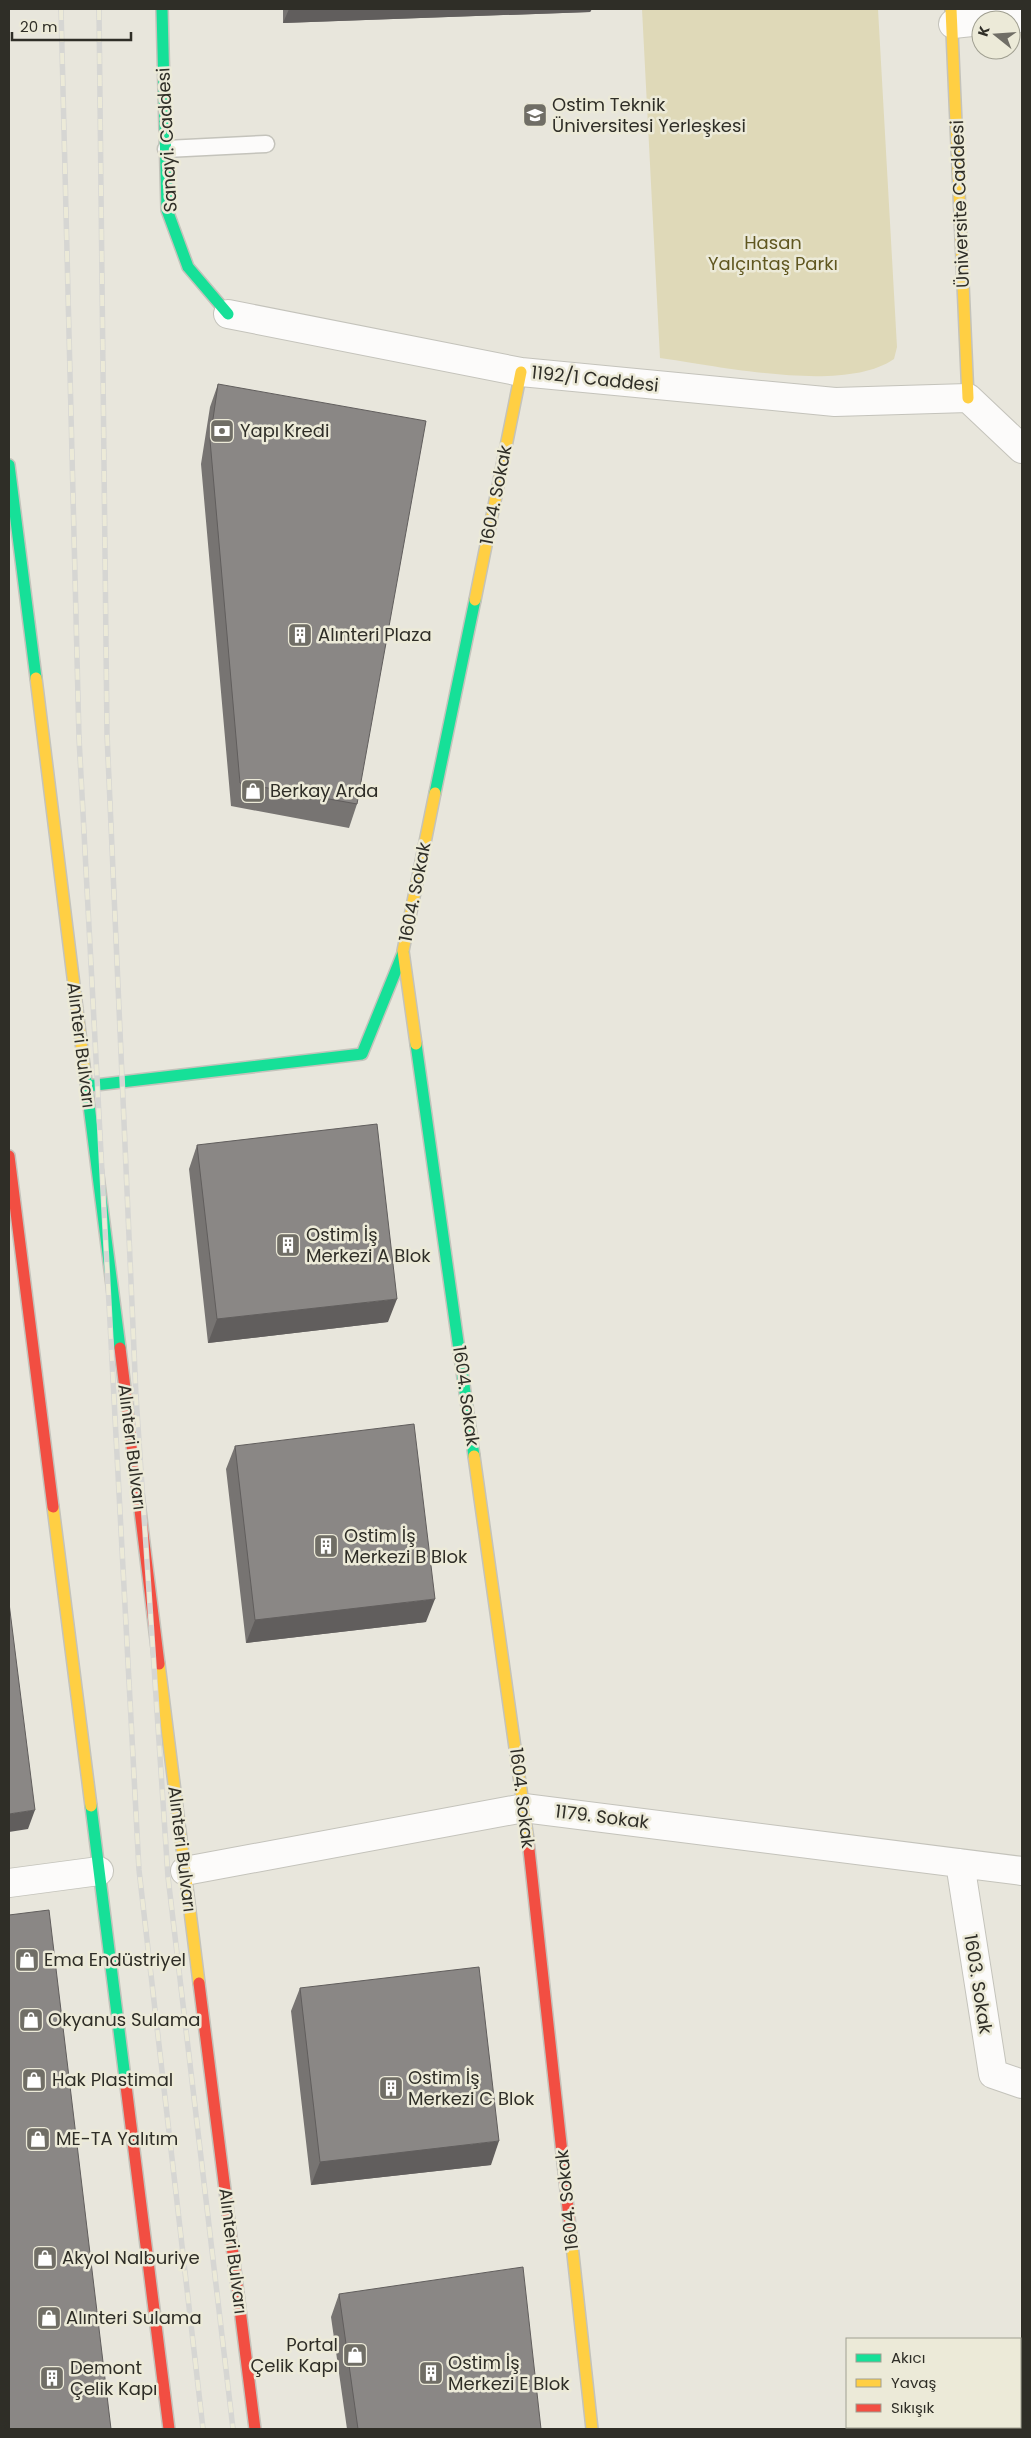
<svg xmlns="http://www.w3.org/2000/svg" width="1031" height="2438" font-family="Poppins,sans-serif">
<rect width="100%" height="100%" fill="#e8e6dc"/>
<path fill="#dfd9b8" d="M642,9H878L897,347L894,359C844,394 719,366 660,358Z"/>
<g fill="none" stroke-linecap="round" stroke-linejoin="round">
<defs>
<path id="lane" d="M166,149L266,144"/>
<path id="street" d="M997,20L1022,18
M953,24L981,21
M228,314L521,372L835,402L968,398L1022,449
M960,1863L993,2074L1022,2084
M185,1871L524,1808L1022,1871
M9,1883L99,1871"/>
<path id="fast" d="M162,9L167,210L188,267L228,314
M9,465L36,678
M435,793L475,600
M416,1044L474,1456
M84,1066L120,1348
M87,1086L362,1054L403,953
M91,1806L126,2086"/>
<path id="slow" d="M951,9L968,398
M475,600L521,372
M36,678L84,1066
M416,1044L403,951L435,793
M474,1456L528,1840
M53,1507L91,1806
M159,1664L199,1983
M571,2236L592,2429"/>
<path id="jam" d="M9,1156L53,1507
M120,1348L159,1664
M528,1840L571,2236
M199,1983L255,2429
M126,2086L169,2429"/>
</defs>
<use href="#lane" stroke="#c4c3bb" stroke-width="19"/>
<use href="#street" stroke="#c4c3bb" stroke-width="30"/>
<use href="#fast" stroke="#c4c3bb" stroke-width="14"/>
<use href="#slow" stroke="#c4c3bb" stroke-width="14"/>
<use href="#jam" stroke="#c4c3bb" stroke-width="14"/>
<use href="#lane" stroke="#fcfbfa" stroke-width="16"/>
<use href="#street" stroke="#fcfbfa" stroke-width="28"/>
<use href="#fast" stroke="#16e098" stroke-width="11"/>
<use href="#slow" stroke="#ffcf43" stroke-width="11"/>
<use href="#jam" stroke="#f24e42" stroke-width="11"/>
<defs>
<path id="rail" d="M61,9L79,738L139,1870L203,2429
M99,9L107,734L136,1396L168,1877L233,2429"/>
</defs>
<use href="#rail" stroke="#d6d6d3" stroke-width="5.5"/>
<use href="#rail" stroke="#ecead8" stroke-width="4" stroke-dasharray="11" stroke-linecap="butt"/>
</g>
<path fill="#777472" d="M283,9H592L590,12L283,23Z
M218,384L357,804L349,828L231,806L201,464L210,407Z
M197,1145L388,1322L208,1343L189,1169Z
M235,1446L426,1622L246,1643L226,1469Z
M300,1988L491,2165L311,2185L291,2011Z
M339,2294L541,2429H347L331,2317Z"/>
<path fill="#615e5d" d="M289,9H592L590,12L283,23Z
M397,1299L388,1322L208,1343L217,1319Z
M435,1599L426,1622L246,1643L255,1620Z
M35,1810L28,1829L9,1832V1814Z
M499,2141L491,2165L311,2185L320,2162Z"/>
<path fill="#8a8785" stroke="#615e5d" d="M218,384L426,421L357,804L240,783L210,440Z
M377,1124L397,1299L217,1319L197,1145Z
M414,1424L435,1599L255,1620L235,1446Z
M9,1603L35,1810L9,1814Z
M49,1910L111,2429H9V1915Z
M479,1967L499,2141L320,2162L300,1988Z
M523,2267L541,2429H358L339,2294Z"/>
<defs>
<symbol id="university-square" viewBox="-11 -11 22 22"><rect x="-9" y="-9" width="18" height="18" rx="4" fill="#706e66" stroke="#ecead8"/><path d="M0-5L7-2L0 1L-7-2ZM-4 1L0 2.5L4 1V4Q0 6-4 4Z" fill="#fff"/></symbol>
<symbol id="bank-square" viewBox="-11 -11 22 22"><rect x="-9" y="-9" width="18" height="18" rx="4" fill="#706e66" stroke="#ecead8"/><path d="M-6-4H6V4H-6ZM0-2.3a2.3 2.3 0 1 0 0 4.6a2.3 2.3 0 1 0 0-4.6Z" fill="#fff"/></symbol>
<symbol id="building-square" viewBox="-11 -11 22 22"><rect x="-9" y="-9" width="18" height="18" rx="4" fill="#706e66" stroke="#ecead8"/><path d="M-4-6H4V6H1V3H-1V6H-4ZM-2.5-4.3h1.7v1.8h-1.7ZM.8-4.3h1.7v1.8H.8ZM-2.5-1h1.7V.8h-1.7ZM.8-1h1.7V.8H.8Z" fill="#fff"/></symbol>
<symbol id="shop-square" viewBox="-11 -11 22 22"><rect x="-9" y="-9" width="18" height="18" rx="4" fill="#706e66" stroke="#ecead8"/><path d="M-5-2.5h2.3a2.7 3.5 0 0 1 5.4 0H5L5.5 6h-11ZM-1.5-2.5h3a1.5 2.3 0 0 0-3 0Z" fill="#fff"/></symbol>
</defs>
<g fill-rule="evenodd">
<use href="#university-square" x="521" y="101" width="28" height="28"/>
<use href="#bank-square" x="208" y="417" width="28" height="28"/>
<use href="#building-square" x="286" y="621" width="28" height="28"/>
<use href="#shop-square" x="239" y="777" width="28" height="28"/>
<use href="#building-square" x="274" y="1231" width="28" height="28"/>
<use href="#building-square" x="312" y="1532" width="28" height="28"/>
<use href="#shop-square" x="13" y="1946" width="28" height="28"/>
<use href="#shop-square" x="17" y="2006" width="28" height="28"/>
<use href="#shop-square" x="20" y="2066" width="28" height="28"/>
<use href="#building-square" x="377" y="2074" width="28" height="28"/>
<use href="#shop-square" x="24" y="2125" width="28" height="28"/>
<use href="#shop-square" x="31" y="2244" width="28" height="28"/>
<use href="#shop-square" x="35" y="2304" width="28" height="28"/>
<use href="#shop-square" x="341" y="2341" width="28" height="28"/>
<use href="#building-square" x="417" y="2359" width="28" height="28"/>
<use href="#building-square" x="38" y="2364" width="28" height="28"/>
</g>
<g text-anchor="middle" stroke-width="5" stroke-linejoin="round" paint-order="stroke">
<g font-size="18" fill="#2f2e27" stroke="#ecead8" text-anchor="start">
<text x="552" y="111">Ostim Teknik<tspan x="552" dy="21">Üniversitesi Yerleşkesi</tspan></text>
<text x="240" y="437">Yapı Kredi</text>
<text x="318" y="641">Alınteri Plaza</text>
<text x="270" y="797">Berkay Arda</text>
<text x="306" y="1241">Ostim İş<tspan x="306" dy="21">Merkezi A Blok</tspan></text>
<text x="344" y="1542">Ostim İş<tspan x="344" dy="21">Merkezi B Blok</tspan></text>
<text x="44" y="1966">Ema Endüstriyel</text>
<text x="48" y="2026">Okyanus Sulama</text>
<text x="408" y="2084">Ostim İş<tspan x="408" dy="21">Merkezi C Blok</tspan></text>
<text x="52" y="2086">Hak Plastimal</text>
<text x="56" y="2145">ME-TA Yalıtım</text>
<text x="62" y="2264">Akyol Nalburiye</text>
<text x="66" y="2324">Alınteri Sulama</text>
<text x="338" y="2351" text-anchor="end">Portal<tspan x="338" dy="21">Çelik Kapı</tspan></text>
<text x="448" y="2369">Ostim İş<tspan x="448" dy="21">Merkezi E Blok</tspan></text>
<text x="70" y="2374">Demont<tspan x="70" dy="21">Çelik Kapı</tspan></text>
</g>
<g font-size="18" fill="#2f2e27" stroke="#ecead8">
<text transform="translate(167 140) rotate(-93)" y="6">Sanayi. Caddesi</text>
<text transform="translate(960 204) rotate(-92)" y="6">Üniversite Caddesi</text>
<text transform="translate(595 379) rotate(6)" y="6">1192/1 Caddesi</text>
<text transform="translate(496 495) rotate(-79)" y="6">1604. Sokak</text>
<text transform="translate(415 892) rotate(-79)" y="6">1604. Sokak</text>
<text transform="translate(81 1045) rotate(83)" y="6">Alınteri Bulvarı</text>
<text transform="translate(466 1396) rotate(82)" y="6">1604. Sokak</text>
<text transform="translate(132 1447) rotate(83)" y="6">Alınteri Bulvarı</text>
<text transform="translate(522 1798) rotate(83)" y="6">1604. Sokak</text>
<text transform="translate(602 1817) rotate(7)" y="6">1179. Sokak</text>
<text transform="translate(182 1849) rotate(83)" y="6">Alınteri Bulvarı</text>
<text transform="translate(978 1984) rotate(81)" y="6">1603. Sokak</text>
<text transform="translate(567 2200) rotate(-96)" y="6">1604. Sokak</text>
<text transform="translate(233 2251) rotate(83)" y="6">Alınteri Bulvarı</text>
</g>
<g font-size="18" fill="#605720" stroke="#ecead8">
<text x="773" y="249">Hasan<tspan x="773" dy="21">Yalçıntaş Parkı</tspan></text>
</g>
</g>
<rect width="1031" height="2438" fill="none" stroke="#2f2e27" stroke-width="20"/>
<rect x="846" y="2338" width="175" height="90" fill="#ecead8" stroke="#a09f91"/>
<rect x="856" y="2354" width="25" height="8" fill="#16e098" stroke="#a09f91"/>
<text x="891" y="2363" font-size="15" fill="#2f2e27">Akıcı</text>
<rect x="856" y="2379" width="25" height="8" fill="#ffcf43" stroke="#a09f91"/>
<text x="891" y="2388" font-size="15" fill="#2f2e27">Yavaş</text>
<rect x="856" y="2404" width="25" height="8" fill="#f24e42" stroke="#a09f91"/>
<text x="891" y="2413" font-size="15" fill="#2f2e27">Sıkışık</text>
<g transform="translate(996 35) rotate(287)"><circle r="24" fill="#ecead8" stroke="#a09f91"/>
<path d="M0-4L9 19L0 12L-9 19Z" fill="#706e66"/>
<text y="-8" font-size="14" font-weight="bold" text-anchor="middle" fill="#2f2e27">K</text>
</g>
<path d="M12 32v8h119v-8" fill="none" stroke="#2f2e27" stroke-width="2.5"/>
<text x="20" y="32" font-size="15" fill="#2f2e27" stroke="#ecead8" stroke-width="4" paint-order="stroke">20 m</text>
</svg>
